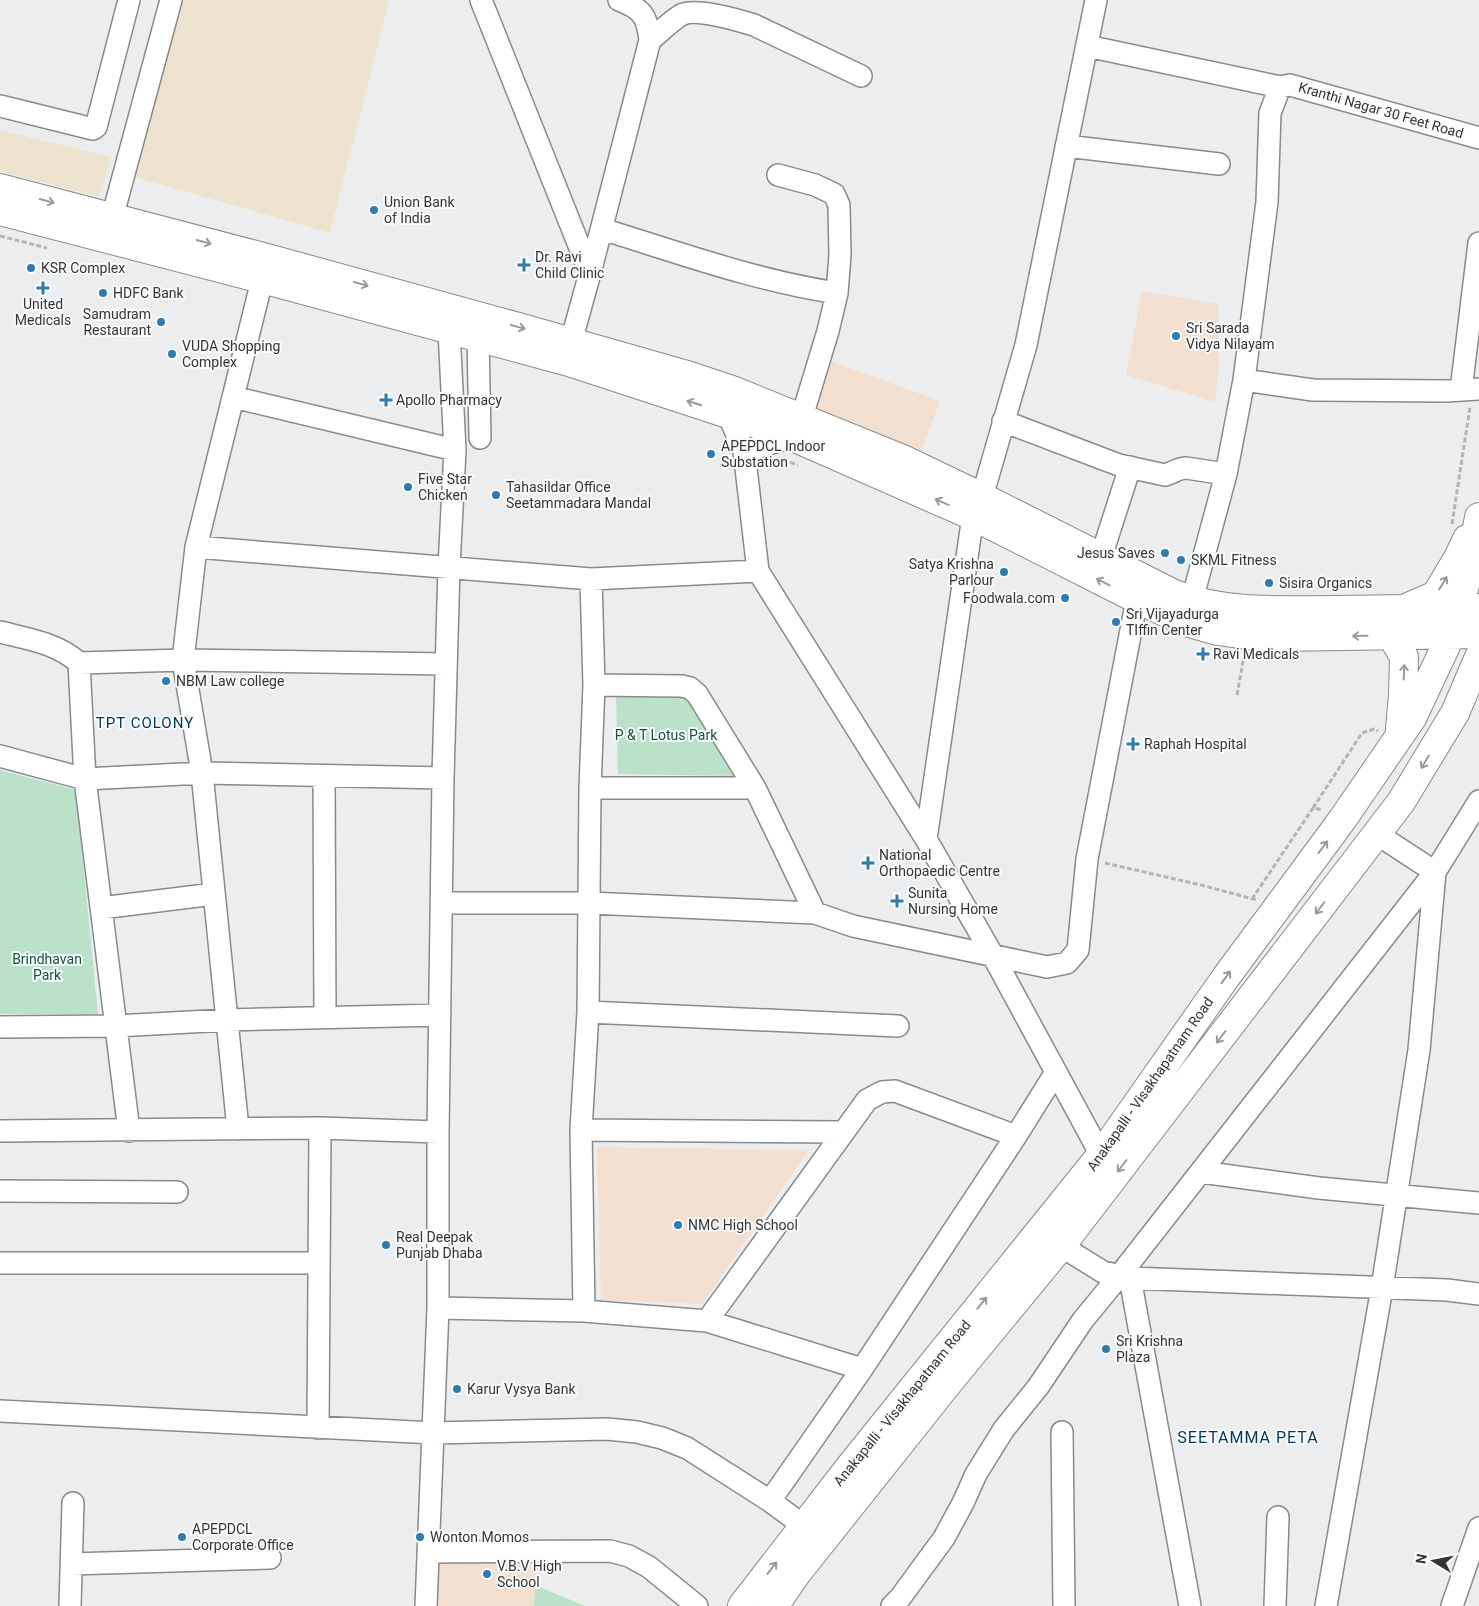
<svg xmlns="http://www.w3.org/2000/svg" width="1479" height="1606" font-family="Roboto,sans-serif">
<rect width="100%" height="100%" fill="#ecedef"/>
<path fill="#ede2cd" d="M176,0H389L330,233L131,176Z
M0,130L111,157L99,197L0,171Z"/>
<path fill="#f3dfd0" d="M1142,291L1218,304L1219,368L1215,402L1126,375Z
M830,361L940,401L921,451L812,411Z
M597,1147L809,1150L702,1304L601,1300Z
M438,1556L537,1562L534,1606H435Z"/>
<path fill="#bce1ca" d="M689,693L739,776L618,774L616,696Z
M0,770L76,790L98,1014H0Z
M535,1585L585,1606H534Z"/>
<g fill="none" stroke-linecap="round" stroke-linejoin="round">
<defs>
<path id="minor" d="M481,0L590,273L571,342
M650,40C660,32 670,22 681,15C695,7 738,20 754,25L861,76
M1087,46L1280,87
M0,106L93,129L96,127L129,0
M1066,146L1219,164
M112,218L171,0
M602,229C680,253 757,281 837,293
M590,273L650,40C647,15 642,9 619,0
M478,338L480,438
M1244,380L1267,202L1270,113L1280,87L1290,85L1479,138
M1461,390L1479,243
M233,397L455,450
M728,414L744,451L758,571L926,839L992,954L1101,1155
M1003,421L1119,465L1165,475C1173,473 1178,468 1186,468L1226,474
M744,451L793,437L804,410L828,331L837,293L840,255L839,205L834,194L815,185L778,175
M196,547L591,579L594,685L590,788L588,1012L581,1130L584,1311L438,1308
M1101,557L1130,467
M591,579L758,571
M1188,615L1226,474L1244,380L1313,390L1446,391L1479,389
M0,632C28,639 57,643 79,663
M594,685L682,686L690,688L697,694L755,788L815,913
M0,756L85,779L202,773L443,778
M324,776L325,1017
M590,788H755
M926,839L973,516L982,497L1026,345L1096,0
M442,903H590L815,913L853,926L1047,967L1067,963L1078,950L1087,859L1137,599
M101,908L214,894
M588,1012L898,1026
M0,1027L116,1026L227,1020L440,1015
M238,1129L202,773L183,660L196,547L266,264
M581,1130L842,1132
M0,1131L320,1128L438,1132
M129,1131L85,779L79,663L183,660L446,664
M1016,1136L1056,1072
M1201,1172L1319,1188L1479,1203
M0,1191L177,1192
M1061,1246L1103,1272L1130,1278L1190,1606
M0,1263H318
M1130,1278L1447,1290L1479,1294
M584,1311L707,1321L862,1369
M707,1321L867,1100L882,1092L895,1091L1016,1136L862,1369L770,1501
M0,1411L434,1433L607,1429L637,1432L662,1438L687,1448L770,1501L804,1526
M318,1428L320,1128
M1062,1432L1064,1606
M428,1552L610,1551L629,1556L649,1567L697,1606
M71,1564L270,1558
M70,1606L73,1503
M426,1606L438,1308V1132L443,778L449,567L455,450L449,330L452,315
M892,1606L900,1598L944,1538L963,1503L976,1474L1004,1429L1038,1387L1083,1320L1120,1275L1435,872L1479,801
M1275,1606L1278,1517
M1326,1606L1382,1288L1419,1050L1435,872L1377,834
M1452,1606L1479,1528"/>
<path id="major" d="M0,188L267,258L522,328L690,376L732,390L905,460L982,497L1174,594C1224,614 1283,610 1337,610C1384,609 1432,609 1479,608
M0,211L262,279L569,362L728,414L793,437L973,516L1137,599L1186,622L1218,631L1247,635L1276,637L1479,634
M1408,607L1436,595L1458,558L1467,539
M1392,636L1404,657L1403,695L1400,729
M742,1606L852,1464L1101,1155L1226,977L1342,820L1412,718L1451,635L1470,567L1479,517
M774,1606L797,1573L949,1382L1061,1246L1401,802L1455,713L1479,657"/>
</defs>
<use href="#minor" stroke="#888a8b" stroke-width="24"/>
<use href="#major" stroke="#888a8b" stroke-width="30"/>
<path stroke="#b3b4b6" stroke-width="3" stroke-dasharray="5 2.5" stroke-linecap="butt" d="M0,236L47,248
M783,460L798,465
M1452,524L1470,407
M1237,695L1244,656
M1313,808L1362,733L1374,729L1378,731
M1105,863L1201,885L1257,900
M1252,899L1313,808L1323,810"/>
<use href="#minor" stroke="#fff" stroke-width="21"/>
<use href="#major" stroke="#fff" stroke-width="28"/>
</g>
<defs><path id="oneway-shaft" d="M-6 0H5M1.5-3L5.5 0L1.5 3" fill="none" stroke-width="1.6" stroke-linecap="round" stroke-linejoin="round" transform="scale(1.25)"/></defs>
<g stroke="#9a9a9a">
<use href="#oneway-shaft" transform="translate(47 201) rotate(15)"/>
<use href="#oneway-shaft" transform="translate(204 242) rotate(15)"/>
<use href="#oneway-shaft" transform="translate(361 284) rotate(15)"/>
<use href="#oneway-shaft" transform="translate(518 327) rotate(15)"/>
<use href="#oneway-shaft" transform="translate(694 403) rotate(-162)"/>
<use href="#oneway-shaft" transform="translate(942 502) rotate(-156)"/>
<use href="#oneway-shaft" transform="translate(1103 582) rotate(-153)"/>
<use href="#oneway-shaft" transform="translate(1443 583) rotate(-59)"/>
<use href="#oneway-shaft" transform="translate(1360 636) rotate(179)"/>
<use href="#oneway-shaft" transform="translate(1404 672) rotate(-88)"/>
<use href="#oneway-shaft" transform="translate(1425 762) rotate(121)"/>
<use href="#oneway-shaft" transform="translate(1323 847) rotate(-54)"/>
<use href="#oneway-shaft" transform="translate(1320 908) rotate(127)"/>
<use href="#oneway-shaft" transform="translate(1226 977) rotate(-54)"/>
<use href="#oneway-shaft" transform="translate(1221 1037) rotate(127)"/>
<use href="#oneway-shaft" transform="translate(1122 1166) rotate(127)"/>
<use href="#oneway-shaft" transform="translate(982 1303) rotate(-51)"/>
<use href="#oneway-shaft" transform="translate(772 1568) rotate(-52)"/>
</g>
<g fill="#307bae" stroke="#f9fbfc" stroke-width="2">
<circle cx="374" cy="210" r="5"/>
<path d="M521.5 257.5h5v5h5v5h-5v5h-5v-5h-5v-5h5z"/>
<circle cx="31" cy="268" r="5"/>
<path d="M40.5 280.5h5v5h5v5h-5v5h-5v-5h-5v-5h5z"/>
<circle cx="103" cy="293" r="5"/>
<circle cx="161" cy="322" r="5"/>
<circle cx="1176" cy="336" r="5"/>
<circle cx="172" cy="354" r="5"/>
<path d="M383.5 392.5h5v5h5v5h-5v5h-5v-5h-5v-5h5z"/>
<circle cx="711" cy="454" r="5"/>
<circle cx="408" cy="487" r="5"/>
<circle cx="496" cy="495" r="5"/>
<circle cx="1165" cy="553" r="5"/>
<circle cx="1181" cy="560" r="5"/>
<circle cx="1004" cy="572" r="5"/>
<circle cx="1269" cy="583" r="5"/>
<circle cx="1065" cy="598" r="5"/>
<circle cx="1116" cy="622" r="5"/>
<path d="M1200.5 646.5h5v5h5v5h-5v5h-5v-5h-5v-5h5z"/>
<circle cx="166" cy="681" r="5"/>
<path d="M1130.5 736.5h5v5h5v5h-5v5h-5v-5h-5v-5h5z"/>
<path d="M865.5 855.5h5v5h5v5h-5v5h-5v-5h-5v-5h5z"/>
<path d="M894.5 893.5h5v5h5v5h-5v5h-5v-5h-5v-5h5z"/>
<circle cx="678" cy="1225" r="5"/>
<circle cx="386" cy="1245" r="5"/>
<circle cx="1106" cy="1349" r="5"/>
<circle cx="457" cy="1389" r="5"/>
<circle cx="182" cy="1537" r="5"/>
<circle cx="420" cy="1537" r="5"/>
<circle cx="487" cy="1574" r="5"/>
</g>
<g text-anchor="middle" stroke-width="4" stroke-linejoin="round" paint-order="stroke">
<g font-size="14" fill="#353536" stroke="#f9fbfc">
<text transform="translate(1381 110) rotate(16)" y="5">Kranthi Nagar 30 Feet Road</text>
<text transform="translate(1150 1084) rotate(-55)" y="5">Anakapalli - Visakhapatnam Road</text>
<text transform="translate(902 1403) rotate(-51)" y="5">Anakapalli - Visakhapatnam Road</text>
</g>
<g font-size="14" fill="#353536" stroke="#f9fbfc" text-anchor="start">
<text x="384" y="207">Union Bank<tspan x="384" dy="16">of India</tspan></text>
<text x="535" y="262">Dr. Ravi<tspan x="535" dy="16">Child Clinic</tspan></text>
<text x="41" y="273">KSR Complex</text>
<text x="113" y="298">HDFC Bank</text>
<text x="43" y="309" text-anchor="middle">United<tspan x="43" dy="16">Medicals</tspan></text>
<text x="151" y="319" text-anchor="end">Samudram<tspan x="151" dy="16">Restaurant</tspan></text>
<text x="1186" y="333">Sri Sarada<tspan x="1186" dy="16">Vidya Nilayam</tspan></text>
<text x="182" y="351">VUDA Shopping<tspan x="182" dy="16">Complex</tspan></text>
<text x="396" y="405">Apollo Pharmacy</text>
<text x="721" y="451">APEPDCL Indoor<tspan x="721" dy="16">Substation</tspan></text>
<text x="418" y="484">Five Star<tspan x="418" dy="16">Chicken</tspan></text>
<text x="506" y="492">Tahasildar Office<tspan x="506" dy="16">Seetammadara Mandal</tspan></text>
<text x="1155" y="558" text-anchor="end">Jesus Saves</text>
<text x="1191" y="565">SKML Fitness</text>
<text x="994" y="569" text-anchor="end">Satya Krishna<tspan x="994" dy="16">Parlour</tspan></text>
<text x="1279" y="588">Sisira Organics</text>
<text x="1055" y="603" text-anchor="end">Foodwala.com</text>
<text x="1126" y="619">Sri Vijayadurga<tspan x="1126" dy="16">TIffin Center</tspan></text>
<text x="1213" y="659">Ravi Medicals</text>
<text x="176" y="686">NBM Law college</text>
<text x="1144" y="749">Raphah Hospital</text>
<text x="879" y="860">National<tspan x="879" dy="16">Orthopaedic Centre</tspan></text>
<text x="908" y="898">Sunita<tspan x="908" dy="16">Nursing Home</tspan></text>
<text x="688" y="1230">NMC High School</text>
<text x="396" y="1242">Real Deepak<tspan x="396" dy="16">Punjab Dhaba</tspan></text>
<text x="1116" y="1346">Sri Krishna<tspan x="1116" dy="16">Plaza</tspan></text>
<text x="467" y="1394">Karur Vysya Bank</text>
<text x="192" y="1534">APEPDCL<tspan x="192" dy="16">Corporate Office</tspan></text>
<text x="430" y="1542">Wonton Momos</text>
<text x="497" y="1571">V.B.V High<tspan x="497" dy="16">School</tspan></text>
</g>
<g font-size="14" fill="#135535" stroke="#f9fbfc">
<text x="666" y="740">P &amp; T Lotus Park</text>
<text x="47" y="964">Brindhavan<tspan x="47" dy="16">Park</tspan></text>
</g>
<g font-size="15" letter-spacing="1" fill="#00385a" stroke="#f9fbfc">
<text x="145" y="728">TPT COLONY</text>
</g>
<g font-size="16" letter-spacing="1" fill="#00385a" stroke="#f9fbfc">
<text x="1248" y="1443">SEETAMMA PETA</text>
</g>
</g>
<g transform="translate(1434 1561) rotate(280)" stroke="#f9fbfc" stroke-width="4" paint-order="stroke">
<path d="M0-4L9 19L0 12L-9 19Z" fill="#353536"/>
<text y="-8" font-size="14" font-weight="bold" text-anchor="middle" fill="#353536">N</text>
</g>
</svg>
